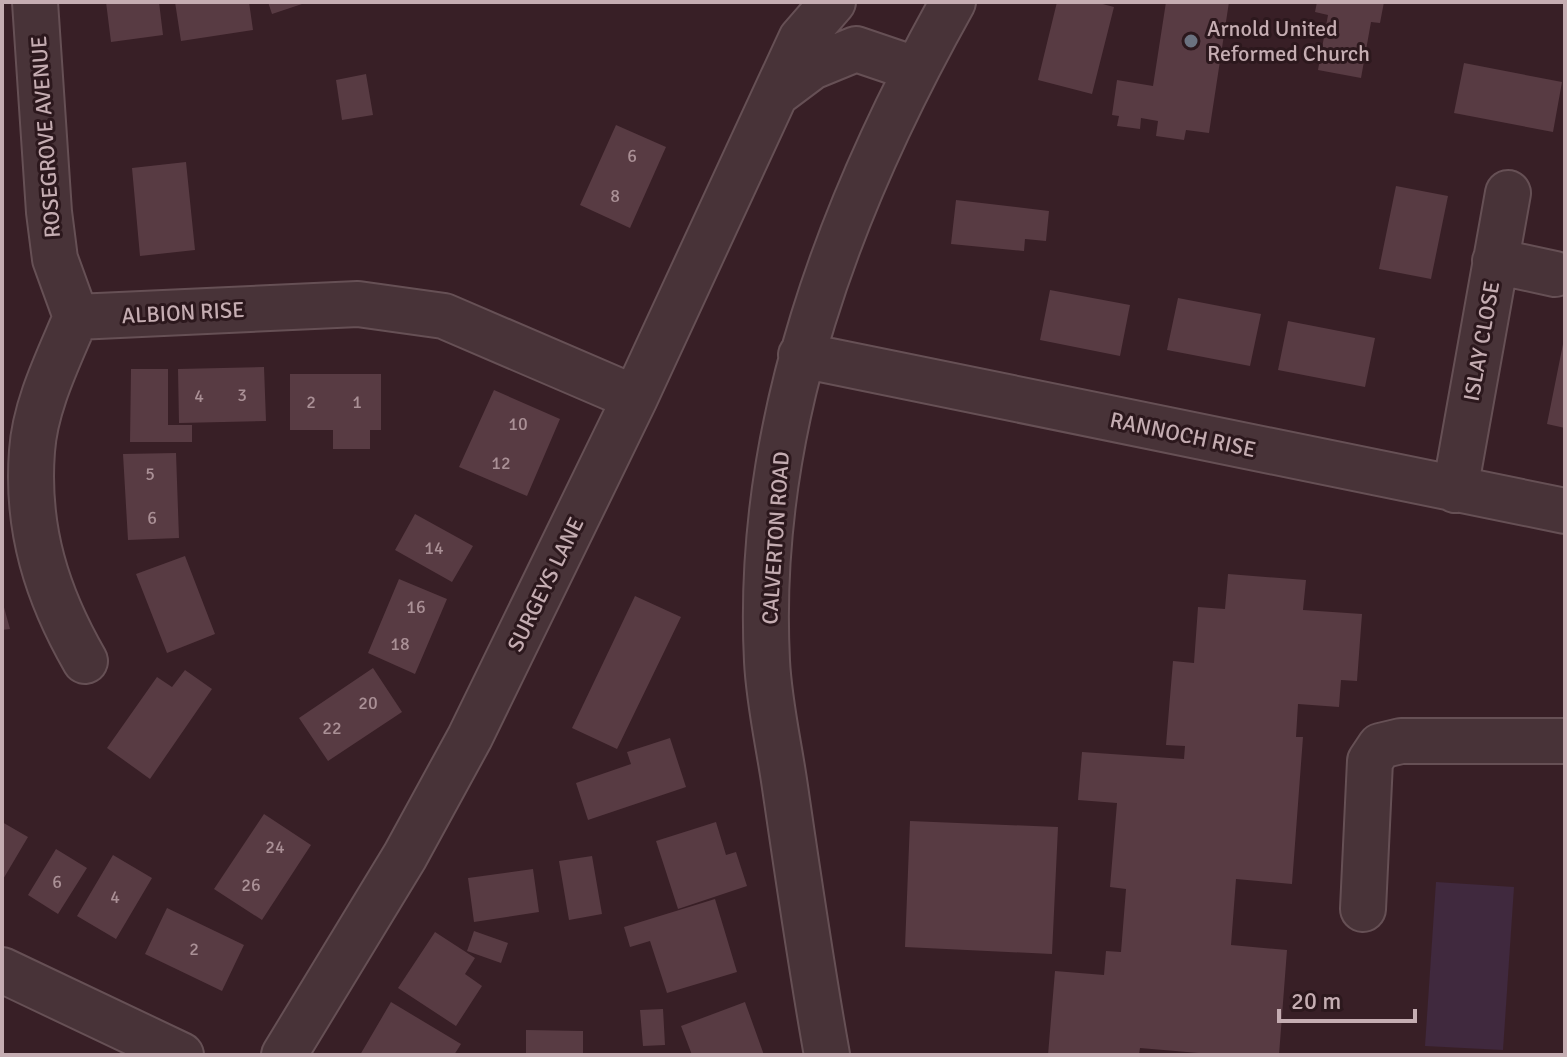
<svg xmlns="http://www.w3.org/2000/svg" width="1567" height="1057" font-family="Signika,sans-serif">
<rect width="100%" height="100%" fill="#381f26"/>
<path fill="#40293e" d="M1436,882L1514,887L1503,1050L1425,1046Z"/>
<path fill="#583b43" d="M106,2H159L163,35L111,42Z
M175,2H249L253,30L181,41Z
M268,2H305V3L272,14Z
M1057,2H1095L1114,7L1092,94L1038,80Z
M1166,2H1229L1209,133L1186,130L1184,140L1156,136L1158,121L1141,118L1140,129L1117,126L1119,116L1112,115L1117,80L1153,86Z
M1317,2H1384L1380,23L1371,22L1361,78L1318,70L1328,15L1315,12Z
M1464,63L1562,82L1553,132L1454,113Z
M366,74L373,115L342,120L336,80Z
M616,125L666,147L630,228L580,205Z
M186,162L195,250L140,256L132,168Z
M1396,186L1448,196L1431,279L1379,269Z
M956,200L1049,211L1046,241L1025,239L1024,251L951,244Z
M1050,290L1130,305L1120,356L1040,340Z
M1178,298L1261,314L1250,366L1167,350Z
M1288,321L1375,338L1365,387L1278,370Z
M1564,339H1565V428L1547,424Z
M264,367L266,421L179,423L178,369Z
M131,369H168V425H192V442H130Z
M290,374H381V430H370V449H333V430H290Z
M494,390L560,419L527,496L459,467Z
M176,453L179,538L128,540L123,454Z
M415,514L473,546L452,582L395,550Z
M185,556L215,634L167,653L136,574Z
M1228,574L1306,580L1303,610L1362,614L1357,681L1341,680L1339,707L1298,704L1296,737H1303L1292,884L1236,879L1231,945L1287,950L1279,1055H1222L1140,1048L1139,1055H1048L1055,971L1104,975L1106,951L1121,952L1126,889L1110,887L1117,803L1078,800L1082,752L1184,759L1185,746L1166,745L1173,661L1194,663L1198,607L1225,609Z
M399,579L447,599L415,674L368,653Z
M635,596L681,617L617,749L572,728Z
M2,600L10,629L2,630Z
M373,668L402,712L328,761L299,718Z
M185,670L212,689L150,779L107,748L157,677L172,687Z
M670,738L686,787L588,820L576,783L631,764L627,752Z
M264,814L311,845L262,920L214,889Z
M910,821L1058,827L1052,954L905,947Z
M2,822L28,837L2,881Z
M716,822L726,855L736,852L747,886L678,909L656,841Z
M56,849L87,868L58,914L28,895Z
M113,855L152,878L116,939L77,916Z
M592,856L602,914L569,920L559,861Z
M533,869L539,912L474,922L468,878Z
M715,899L737,972L667,993L650,941L630,947L624,927Z
M167,908L244,945L222,991L145,954Z
M474,931L508,943L501,963L467,951Z
M435,932L475,958L465,974L482,986L456,1026L398,988Z
M391,1002L461,1044L454,1055H360Z
M745,1002L764,1055H692L681,1026Z
M663,1009L665,1045L643,1046L640,1010Z
M526,1030L583,1031V1055H526Z"/>
<g fill="none" stroke-linecap="round" stroke-linejoin="round">
<defs>
<path id="minor" d="M35,2L49,212L55,259L76,317
M776,94L812,67L856,49L915,69
M1495,261L1555,274
M76,317L358,304L444,316L635,398
M76,317C59,358 35,405 32,451C26,529 47,595 85,661
M801,355L1565,511
M1455,490L1508,193
M1363,909L1370,761L1380,746L1401,741H1565
M2,970L181,1055
M284,1055L405,856L470,737L635,398L801,39L833,2
M827,1055C811,966 798,876 785,787C779,745 769,703 767,661C755,426 840,204 953,2"/>
</defs>
<use href="#minor" stroke="#665055" stroke-width="48"/>
<use href="#minor" stroke="#483338" stroke-width="44"/>
</g>
<circle fill="#6b7280" stroke="#2c181d" stroke-width="3" cx="1191" cy="41" r="8"/>
<g text-anchor="middle" stroke-width="6" stroke-linejoin="round" paint-order="stroke">
<g font-size="18" fill="#aa9096">
<text x="632" y="162">6</text>
<text x="615" y="202">8</text>
<text x="242" y="401">3</text>
<text x="199" y="402">4</text>
<text x="311" y="408">2</text>
<text x="357" y="408">1</text>
<text x="518" y="430">10</text>
<text x="501" y="469">12</text>
<text x="150" y="480">5</text>
<text x="152" y="524">6</text>
<text x="434" y="554">14</text>
<text x="416" y="613">16</text>
<text x="400" y="650">18</text>
<text x="368" y="709">20</text>
<text x="332" y="734">22</text>
<text x="275" y="853">24</text>
<text x="57" y="888">6</text>
<text x="251" y="891">26</text>
<text x="115" y="903">4</text>
<text x="194" y="955">2</text>
</g>
<g font-size="22" fill="#c5adb2" stroke="#2c181d" text-anchor="start">
<text x="1207" y="36">Arnold United<tspan x="1207" dy="25">Reformed Church</tspan></text>
</g>
<g font-size="22" fill="#c5adb2" stroke="#2c181d">
<text transform="translate(45 137) rotate(-94)" y="8">ROSEGROVE AVENUE</text>
<text transform="translate(183 312) rotate(-3)" y="8">ALBION RISE</text>
<text transform="translate(1481 341) rotate(-80)" y="8">ISLAY CLOSE</text>
<text transform="translate(1183 434) rotate(12)" y="8">RANNOCH RISE</text>
<text transform="translate(775 538) rotate(-86)" y="8">CALVERTON ROAD</text>
<text transform="translate(545 584) rotate(-64)" y="8">SURGEYS LANE</text>
</g>
</g>
<rect width="1567" height="1057" fill="none" stroke="#c5adb2" stroke-width="8"/>
<path d="M1279 1009v12h136v-12" fill="none" stroke="#c5adb2" stroke-width="4"/>
<text x="1291" y="1009" font-size="24" fill="#c5adb2" stroke="#2c181d" stroke-width="6" paint-order="stroke">20 m</text>
</svg>
